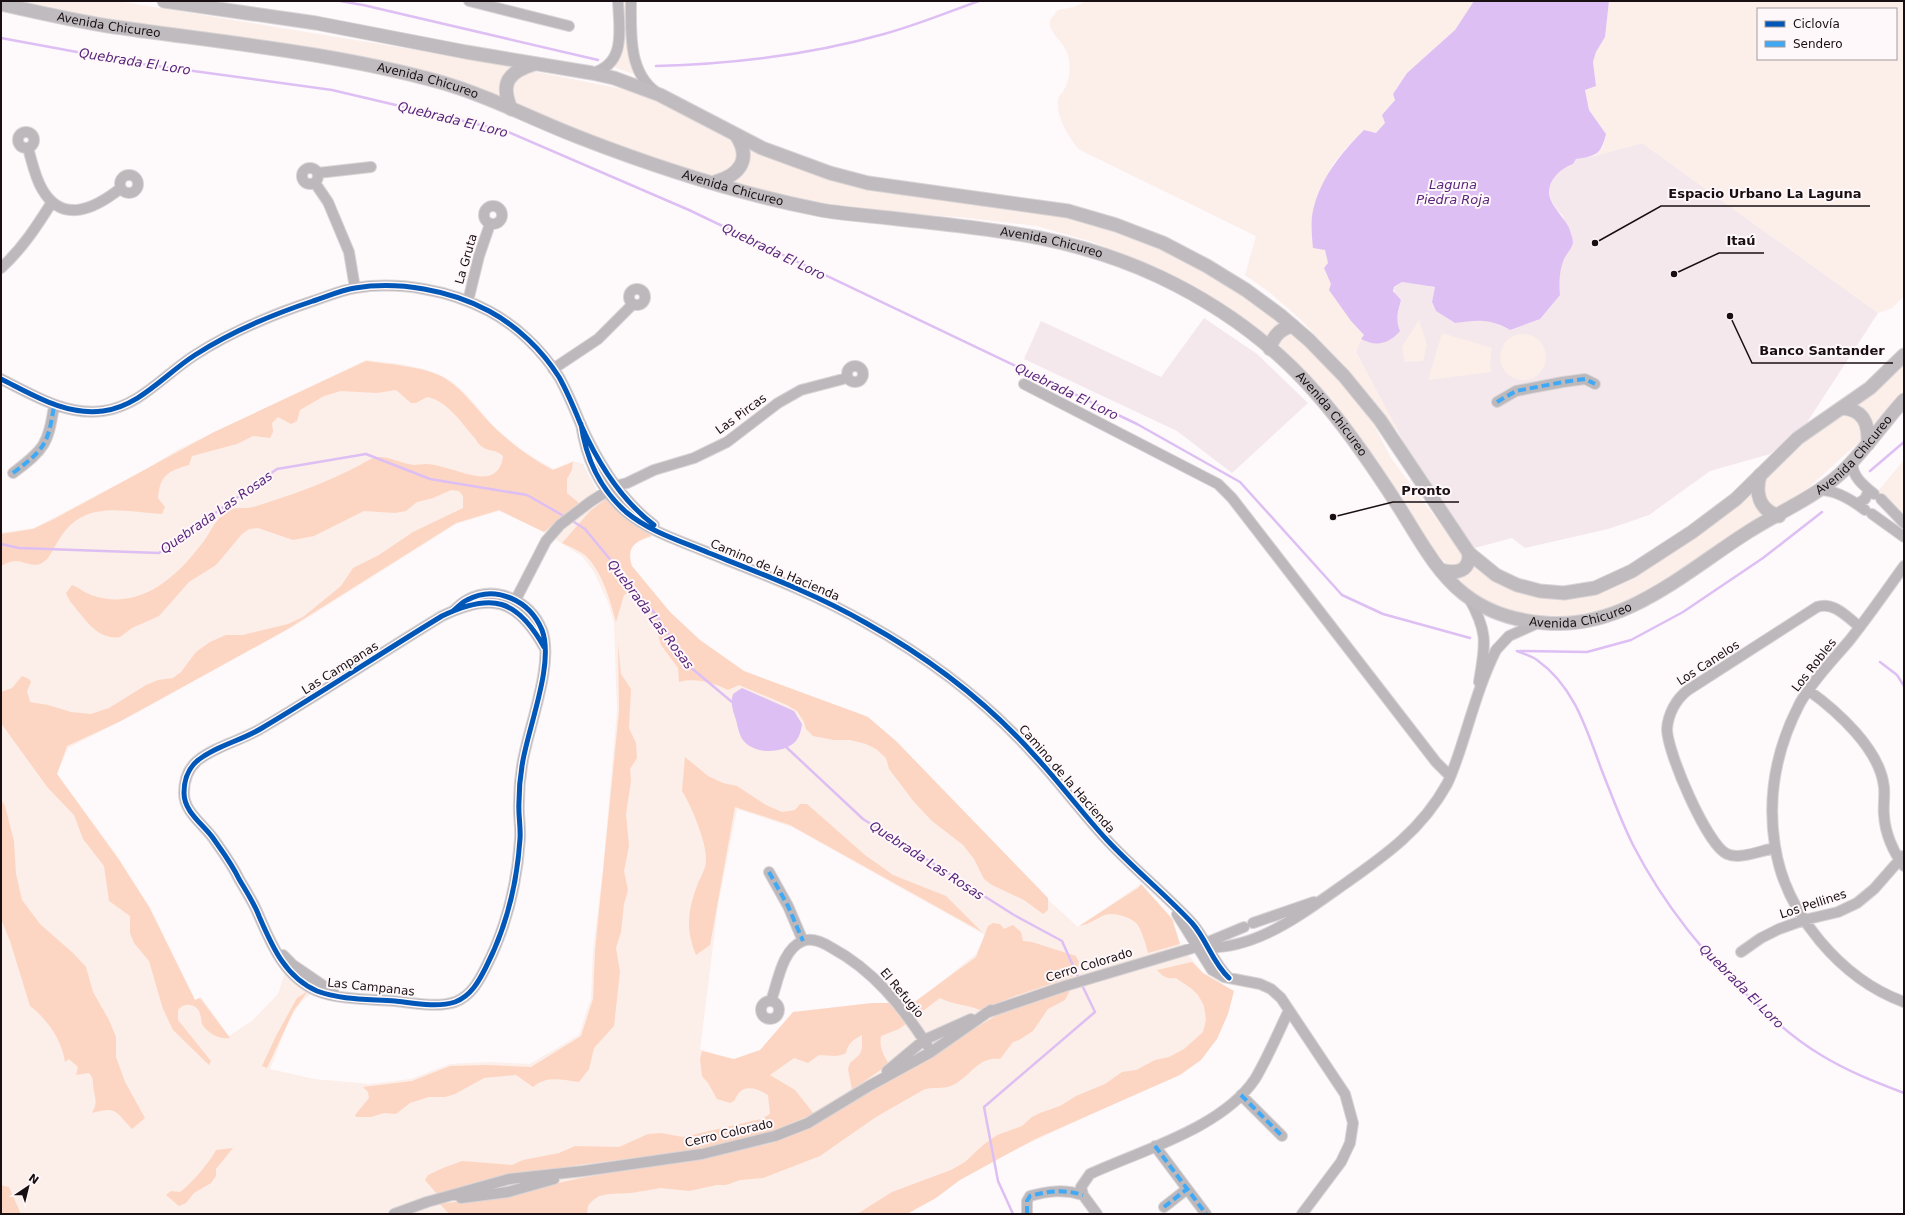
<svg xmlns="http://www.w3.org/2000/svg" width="1905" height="1215" font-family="'DejaVu Sans',sans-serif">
<rect width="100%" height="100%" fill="#fef9fb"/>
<path fill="#f4e8ec" d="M1642,143L1878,313L1804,427L1770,454L1710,471L1649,515L1608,529L1525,548L1512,538L1471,549L1410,454L1356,352L1361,339L1367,342L1396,323L1401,300L1395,295L1394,288L1402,282L1435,287L1432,302L1436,311L1455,323L1479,319L1490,321L1510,330L1560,295L1559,276L1562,263L1573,243L1563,216L1558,211L1551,201L1549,188L1554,177L1563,168L1573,164L1576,159L1594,156Z
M1204,318L1257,354L1308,403L1232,473L1177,431L1024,359L1041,321L1161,377Z"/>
<path fill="#fceee8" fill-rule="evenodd" d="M9,1H117L472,59L632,91L679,111L718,133L841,183L1078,219L1174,255L1262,307L1312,350L1353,396L1375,427L1391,458L1463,555L1461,565L1450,567L1435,552L1374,459L1332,399L1283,350L1225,305L1161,269L1093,242L1037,226L959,217L846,210L766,192L674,167L582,135L487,91L404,65L293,46L91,17Z
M622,1H627L636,75L614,67C629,49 623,23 622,1Z
M1087,1H1474L1455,30L1407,73L1393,94L1395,99L1382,115L1385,123L1376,133L1364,130L1345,149L1333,164L1318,196L1328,263L1324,268L1351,321L1364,335L1356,352L1397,429L1391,432L1386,416L1345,366L1299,318L1269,292L1245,275L1256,236L1080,150C1070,140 1053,113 1059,97C1060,95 1063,92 1064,90C1069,81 1071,70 1069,60C1067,41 1048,36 1050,20L1058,10L1074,7Z
M1609,1H1904V296L1892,308L1878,313L1642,143L1594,156L1603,147L1606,134L1589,110L1585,90L1596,86L1593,62L1596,52L1605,37ZM1758,9H1896V59H1758Z
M1419,320L1427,345L1423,361L1405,362L1402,347Z
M1442,333L1492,348L1490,363L1492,372L1428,380Z
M1500 357a23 23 0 1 1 46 0a23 23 0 1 1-46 0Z
M366,360C392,363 422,365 446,378C465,388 481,414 496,428C513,445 533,458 554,469L573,461L583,464L596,489L617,515L646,536L651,537C632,541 626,546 631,566L668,610L709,649L741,671L864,715L896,741L1046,898L1078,927L1141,884L1173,919L1180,945L1203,973L1233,991L1226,1017L1154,1085L1006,1154L958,1180L905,1214H1V533L34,528L143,471L177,450ZM499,511L542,531L583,557L594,572L608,602L614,623L617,711L603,870L593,951L591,998L579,1035L530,1064L488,1062L450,1064L411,1079L370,1084L314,1079L270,1069C280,1046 290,1005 312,994L285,973L278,994L252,1021L229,1036L201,997L195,1000L151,909L116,854L57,774L68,748L140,711L296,625L456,524ZM737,809L792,827L985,935L976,954L912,1005L732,1060L700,1049L718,905Z
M1904,361V393L1873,426L1854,407Z
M1839,414C1855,415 1867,424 1860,441L1787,507L1775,509L1764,499V481L1767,476L1803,442Z
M1904,460V517L1887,498L1878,491Z
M1753,492L1767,516C1734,537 1700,558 1667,579C1651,588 1631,604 1614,609C1552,628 1502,619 1453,577L1473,564L1483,572L1584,596L1728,512Z"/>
<path fill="#fdd6c3" d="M366,361C387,364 429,367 446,379C466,392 479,413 496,429C513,445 532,459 553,470L573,462L572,470L567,479V493L579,503L544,532L499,510L456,523L286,630L119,722L67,746L57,774L119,860L149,907L195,1000L200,998L230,1038C220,1040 207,1033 202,1024C201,1020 201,1015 199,1011C194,1003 183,1003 178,1010V1020L211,1061L209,1065L173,1030L163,1009L149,961L134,943L130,933V916L109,901L104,866L83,839L74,815L48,788L3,726L1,722V692L12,688L22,676L29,679L31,682L27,691L30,702L48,705L71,712L91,714L109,708L146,685L158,680L173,678L181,672L196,652L210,642L226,635H243L288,624L303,617L341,586L353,568L379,555L413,532L463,508V496L459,491L451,490L433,498L417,502L406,511L395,513L364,511L314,536L293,540L258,528L249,529L242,534L216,565L189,582L159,616L132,628L120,637C101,640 89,625 78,611C73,605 69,601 66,593L72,585C80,588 86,594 94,596C143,611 180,574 206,538C213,527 219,514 232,509C238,507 246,509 253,507C289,496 326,483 360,465C365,462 373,457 379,457C391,457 402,464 414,465C418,465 422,464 426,464C433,464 443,467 450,469C469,474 499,488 503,456C496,449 488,452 481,446C478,444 476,439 473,436C461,422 446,400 427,397L416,403H411L396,390L377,393L341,391L324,396L300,410L297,421L291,424L278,417L272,423L273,432L270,438L253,436L237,444L192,456L189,465C168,471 160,475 158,498L165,507L162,514C123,512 85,499 60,538C54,546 50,560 40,564C32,567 23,561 16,561C11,561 5,564 1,566V534L33,529L56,518L214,432Z
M606,499L622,515L652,536C635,541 626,547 632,566L670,612L700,640L744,671L868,717L896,741L1048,898V910L1043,914L1024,900L992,885L984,879L974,859L963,845L932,821L914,802L889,769L886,758L876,749L866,744L850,740H834L813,736L806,729L804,722L797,711L787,705L739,685L728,690C715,683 694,677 679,682L678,668L661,645L654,620L647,607L631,592L624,595L616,622C610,600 603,574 587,557C581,551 570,547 562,543L590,511Z
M618,644L621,674L631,689L629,728L636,743L637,758L630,769L631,781L626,814L629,846L624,871L628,890L624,904L621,932L616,948L620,972L614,1026L594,1048L589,1069L579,1082C564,1080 546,1075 533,1087L516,1075L484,1078L455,1094L445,1097H429L410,1103L396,1114L384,1113L371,1117H356L355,1115L369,1098L368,1092L363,1087L412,1081L450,1066L487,1065L531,1067L581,1036L593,999L595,951L619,711Z
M685,757L708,776L723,783L737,786L766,805L782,812L795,810L800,804H807L865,855L893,875L946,896L982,932L790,825L735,807L710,945L696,955C685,928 688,910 698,883C701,877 706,868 706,860C707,843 691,805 682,791Z
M1,800L5,806L14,841L16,874L22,900L40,924L73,953L86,967L93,992L109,1020L116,1037V1057L125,1082L145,1118L132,1129C115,1111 117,1106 92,1113C97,1103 96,1102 94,1091C92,1084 95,1079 89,1073L76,1075L78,1067L69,1059L65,1062C62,1040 47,1019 30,1006L10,941L1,919Z
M1141,884L1172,919L1180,944L1148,953C1147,947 1141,929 1137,924C1130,917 1114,912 1105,915C1095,919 1090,924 1079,926L1138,888Z
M993,923L1000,924L1004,929L1013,925L1021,932L1023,941L1032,942L1076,956L1079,962L1077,975L1015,996L980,1010C966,1004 953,1005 940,998L899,1029L881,1036C879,1046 883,1055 889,1064L852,1090L848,1069L850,1063L860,1054L862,1048V1035C853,1040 848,1043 846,1053C837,1058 829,1055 819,1055L808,1063L794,1058L770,1075L795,1090L814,1114L763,1135L713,1148L578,1165L497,1180L437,1194L425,1180L428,1175L443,1168L462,1161L512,1165L523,1160L559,1153L575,1146L619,1147L648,1134L661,1133L683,1137L761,1119L770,1114L768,1095C760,1090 746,1083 738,1094C735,1098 736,1101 730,1103L717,1099L708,1083L702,1076L700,1059L702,1051L734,1059L760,1050L793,1012L872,1003H913L976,957L988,926Z
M1192,962L1203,973L1234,991L1228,1014L1217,1039L1201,1060L1180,1075L1035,1139L960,1180L936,1198L907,1214H857L892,1192L951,1170L965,1162L983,1145L997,1135L1022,1126L1032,1117L1040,1113L1060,1106L1076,1096L1105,1084L1122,1072L1136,1070L1155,1060L1169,1057L1184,1049L1203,1032L1206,1020L1204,1006L1198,995L1192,989L1176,978C1167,979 1163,977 1157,970Z
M1073,985L1065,1000L1048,1009L1033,1031L1019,1040L1013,1042L1000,1059C978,1056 970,1077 953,1085C943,1090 933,1086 923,1090L876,1117L820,1156L763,1178L740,1180L726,1185H717L689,1191L661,1188L631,1193L609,1194L599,1196L592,1201L588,1206L587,1214H449L440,1204L505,1195L581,1178L769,1144L801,1131L1009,1008Z
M308,991L294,1010L267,1068L262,1066L276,1036L297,998Z
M233,1148L216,1169V1176L211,1183L194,1193L186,1203L179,1206L166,1195L171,1191L180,1192C192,1183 209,1163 216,1150Z
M1,1185L9,1187L21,1214H1Z"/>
<path fill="#ddbff4" d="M1474,1H1609L1605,37L1596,52L1593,62L1596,86L1585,90L1589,110L1606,134C1601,155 1596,156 1576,159L1573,164C1563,168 1556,173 1551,183C1542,204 1568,216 1571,234C1572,236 1573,241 1573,243C1572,248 1566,255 1564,259C1559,271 1559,283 1560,295L1540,319L1510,330C1489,318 1477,320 1455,323L1436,311L1432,302L1435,287L1402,282L1394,287L1393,291L1401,300C1398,312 1395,319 1400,331C1389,344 1376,347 1361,339L1364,335L1351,321L1329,290L1331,284L1324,268L1328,263L1325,250L1313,248C1312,238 1311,226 1312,216C1318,181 1340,154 1364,130L1376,133L1385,123L1382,115L1395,100L1393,94L1407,73L1455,30Z
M742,688L794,711L802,724C801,730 800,736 796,741C784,754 754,755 743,740C739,735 738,727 736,720C733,711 730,703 733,694Z"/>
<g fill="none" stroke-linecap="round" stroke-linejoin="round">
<path stroke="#ddbff4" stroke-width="2.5" d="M340,1L363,5L598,60
M1,38L142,64L332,90L506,131L689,210L1137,424L1240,482L1342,595L1383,614L1470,638
M656,66C733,64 810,55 884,34C917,25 948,12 979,1
M1870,471L1904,442
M574,522L585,529L656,615L689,666L732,702
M1,544L19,548L159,553L277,469L366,454L430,479L527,495L562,515
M1517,651C1524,654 1532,656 1537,660C1575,687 1587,731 1602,771C1612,796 1621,821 1633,845C1665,907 1709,961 1761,1008C1779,1025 1799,1042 1821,1055C1847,1071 1875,1082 1904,1093
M1520,651L1587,652L1631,640L1683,612L1763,558L1822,512
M1880,662L1897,675L1904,686
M784,745L863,819L1014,915L1062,941L1079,979
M1013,1214L998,1181L984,1107L1095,1012L1081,983"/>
<defs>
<path id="minor" d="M469,1L569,26
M631,1C631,32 628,72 656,92
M592,73C627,64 619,28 618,1
M18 140a8 8 0 1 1 16 0a8 8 0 1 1-16 0Z
M28,148C32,162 35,177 42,189C63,226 97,207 121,188
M302 176a8 8 0 1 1 16 0a8 8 0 1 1-16 0Z
M318,173L371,167
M120 184a9 9 0 1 1 18 0a9 9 0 1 1-18 0Z
M315,183L328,202L349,252L355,288
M484 215a9 9 0 1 1 18 0a9 9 0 1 1-18 0Z
M1,268C22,249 37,226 52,202
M629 297a8 8 0 1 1 16 0a8 8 0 1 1-16 0Z
M468,301L479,256L490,224
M847 374a8 8 0 1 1 16 0a8 8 0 1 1-16 0Z
M553,369L598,339L633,304
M1,379C33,395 66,416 103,411C140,406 165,374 195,355C232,331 271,315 313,301C326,297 341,290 355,288C399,281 450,290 489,311C517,326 542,350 559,377C568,393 574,408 581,425C598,463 621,500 654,525
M1024,384L1218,484L1232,498L1436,762L1450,776
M1497,402L1516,391L1563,382L1585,379L1595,384
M581,424C586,459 600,489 626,512C650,532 681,541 709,553C762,574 816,594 866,623C929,658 987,702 1035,756C1060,783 1082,813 1107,840C1134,869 1165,894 1192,923C1207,940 1212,962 1229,978
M1853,461C1850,475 1864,486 1874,494
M13,473C45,449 48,444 54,406
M1820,490C1836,490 1852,500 1865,510
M1881,499L1904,523
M1857,504L1865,499L1869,490
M1872,514L1904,537
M1904,566C1886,591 1868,617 1849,641C1832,661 1813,680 1800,703C1777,747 1767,796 1775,846C1785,913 1841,979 1904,1002
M1469,598C1489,634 1485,644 1479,682
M514,603L546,541L560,525L590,502L615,486L627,483L654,470L694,458L727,442L778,403L801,390L847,378
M453,611C458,607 462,602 467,600C496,584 530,601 542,630C555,664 527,730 522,766C520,778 519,791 519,802C518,815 521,827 520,839C517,884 507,926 486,967C479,981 471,996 455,1002C437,1008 413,1003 395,1001C370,999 340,1000 317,991C285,977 272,946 259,916C254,903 246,891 239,879C232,864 222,851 213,838C203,824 184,812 184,793C184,781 188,769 197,761C215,746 241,741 262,728C323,692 381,653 442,616C492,592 517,599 544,647
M1808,690C1837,711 1880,749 1884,787C1885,797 1883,806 1884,815C1885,833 1893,852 1904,866
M1775,848C1762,850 1740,860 1727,854C1707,845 1667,752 1667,729C1668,714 1676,699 1688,690L1817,607C1834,601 1848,618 1860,627
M769,872L788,906L803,941
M1177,914L1212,970L1224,977L1260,984L1271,989L1281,998L1345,1094L1353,1123L1350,1143L1341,1162L1302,1214
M1253,923L1314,902
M1196,947C1249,953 1295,919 1336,890C1380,859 1420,833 1447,784C1452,774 1456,762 1460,750C1471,717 1480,682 1496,650L1509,636L1538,623
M1741,952L1761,938L1779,929L1804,920L1838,912L1857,903L1874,889L1903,856
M283,955L293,965L334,993
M761 1010a9 9 0 1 1 18 0a9 9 0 1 1-18 0Z
M771,1001C778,982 782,949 803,941C813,937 824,943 832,948C873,970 902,1006 927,1045
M986,1013L1065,986L1196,947L1244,927
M887,1071L924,1040L971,1019
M1241,1095L1282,1136
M1155,1146L1206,1214
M461,1198L508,1192L554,1179
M1164,1207L1187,1189
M394,1214L427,1202L509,1179L583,1171L702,1154L775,1136L808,1123L869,1086L931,1052L991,1010
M1027,1214V1201L1030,1196C1048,1191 1064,1189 1083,1195
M1097,1214L1083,1195L1081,1187L1090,1174C1142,1150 1222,1128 1255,1079C1268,1057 1278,1033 1289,1010"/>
<g id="major">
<path d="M164,1L316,23L466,52L592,73L614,78L660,95L762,148L830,173L868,183L1068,211L1116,225L1163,243L1207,266L1246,290L1280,315L1309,340L1344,376L1380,420L1469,553L1496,575L1517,585L1540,591L1564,593L1595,588L1632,571L1692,532L1736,499L1798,438L1870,388L1904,355"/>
<path id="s1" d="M1,4C36,12 72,20 108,26C218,42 332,52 440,82C489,96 534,120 581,138C658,168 740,194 821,210C849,215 879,216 907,220C999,230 1075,237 1160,277C1219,305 1273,344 1316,393C1347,428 1374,468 1399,507C1418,537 1436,572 1464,594C1487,612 1516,621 1545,623C1624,630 1685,572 1748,532C1779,512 1812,499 1840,474C1864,452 1882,424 1904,400"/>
<path d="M511,109C500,83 508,72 534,64"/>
<path d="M715,182C740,175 752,159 736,135"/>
<path d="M1270,349C1273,336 1281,328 1293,326"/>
<path d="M1843,408C1864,410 1869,424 1868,444"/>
<path d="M1760,475C1755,493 1759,510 1779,516"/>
<path d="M1441,570C1456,574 1470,572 1469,553"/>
</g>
</defs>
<use href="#minor" stroke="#d9d4d6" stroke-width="12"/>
<use href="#major" stroke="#d9d4d6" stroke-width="15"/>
<use href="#minor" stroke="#bcb8bb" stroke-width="10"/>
<use href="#major" stroke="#bfbbbe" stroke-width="13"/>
<path stroke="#3fa9f5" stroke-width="4" stroke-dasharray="8 4" stroke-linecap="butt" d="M1497,402L1516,391L1563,382L1585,379L1595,384
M13,473C45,449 48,444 54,406
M769,872L788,906L803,941
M1241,1095L1282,1136
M1155,1146L1206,1214
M1164,1207L1187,1189
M1027,1214V1201L1030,1196C1048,1191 1064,1189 1083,1195"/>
<defs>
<path id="cycleway" d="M1,379C33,395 66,416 103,411C140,406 165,374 195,355C232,331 271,315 313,301C326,297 341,290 355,288C399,281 450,290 489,311C517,326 542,350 559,377C568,393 574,408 581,425C598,463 621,500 654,525
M581,424C586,459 600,489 626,512C650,532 681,541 709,553C762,574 816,594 866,623C929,658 987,702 1035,756C1060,783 1082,813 1107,840C1134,869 1165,894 1192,923C1207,940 1212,962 1229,978
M453,611C458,607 462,602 467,600C496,584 530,601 542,630C555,664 527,730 522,766C520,778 519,791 519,802C518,815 521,827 520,839C517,884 507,926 486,967C479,981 471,996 455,1002C437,1008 413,1003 395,1001C370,999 340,1000 317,991C285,977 272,946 259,916C254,903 246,891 239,879C232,864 222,851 213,838C203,824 184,812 184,793C184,781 188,769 197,761C215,746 241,741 262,728C323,692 381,653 442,616C492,592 517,599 544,647"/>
</defs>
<use href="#cycleway" stroke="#fff8fa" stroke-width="8"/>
<use href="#cycleway" stroke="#0057b8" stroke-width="5"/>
</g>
<g text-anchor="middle" stroke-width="4" stroke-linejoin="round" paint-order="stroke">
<g font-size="12" fill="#190f12" stroke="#fff8fa">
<text dy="4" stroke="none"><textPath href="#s1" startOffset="110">Avenida Chicureo</textPath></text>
<text dy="4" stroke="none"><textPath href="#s1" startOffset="434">Avenida Chicureo</textPath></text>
<text dy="4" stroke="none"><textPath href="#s1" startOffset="758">Avenida Chicureo</textPath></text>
<text dy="4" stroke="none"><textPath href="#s1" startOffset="1082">Avenida Chicureo</textPath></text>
<text transform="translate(466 259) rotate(-74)" y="4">La Gruta</text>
<text transform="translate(741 414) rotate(-36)" y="4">Las Pircas</text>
<text dy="4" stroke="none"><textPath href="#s1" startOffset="1418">Avenida Chicureo</textPath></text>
<text dy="4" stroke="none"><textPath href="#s1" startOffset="2089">Avenida Chicureo</textPath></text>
<text transform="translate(775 570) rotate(23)" y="4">Camino de la Hacienda</text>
<text dy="4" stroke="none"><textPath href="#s1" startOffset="1766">Avenida Chicureo</textPath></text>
<text transform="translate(1708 663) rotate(-33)" y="4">Los Canelos</text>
<text transform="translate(1814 665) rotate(-52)" y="4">Los Robles</text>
<text transform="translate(340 668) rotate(-32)" y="4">Las Campanas</text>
<text transform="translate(1067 779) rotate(49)" y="4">Camino de la Hacienda</text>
<text transform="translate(1813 904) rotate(-18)" y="4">Los Pellines</text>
<text transform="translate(1089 965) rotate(-17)" y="4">Cerro Colorado</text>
<text transform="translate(371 987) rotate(6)" y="4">Las Campanas</text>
<text transform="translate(902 993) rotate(50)" y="4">El Refugio</text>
<text transform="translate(729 1133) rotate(-13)" y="4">Cerro Colorado</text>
</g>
<g font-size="13" font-style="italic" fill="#59257b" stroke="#fff8fa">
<text transform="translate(135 61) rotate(9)" y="5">Quebrada El Loro</text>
<text transform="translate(453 119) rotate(14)" y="5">Quebrada El Loro</text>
<text x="1453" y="189">Laguna<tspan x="1453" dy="15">Piedra Roja</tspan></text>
<text transform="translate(774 251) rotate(26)" y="5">Quebrada El Loro</text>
<text transform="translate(1067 391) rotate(26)" y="5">Quebrada El Loro</text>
<text transform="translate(216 512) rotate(-35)" y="5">Quebrada Las Rosas</text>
<text transform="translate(651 614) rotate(53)" y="5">Quebrada Las Rosas</text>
<text transform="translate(927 860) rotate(33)" y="5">Quebrada Las Rosas</text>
<text transform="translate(1742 986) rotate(45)" y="5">Quebrada El Loro</text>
</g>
</g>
<path fill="none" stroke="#190f12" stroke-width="1.5" d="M1595 243L1661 206H1870M1674 274L1719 253H1764M1730 316L1752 363H1893M1333 517L1393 502H1459"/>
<g fill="#190f12" stroke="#fff8fa" stroke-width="1.5">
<circle cx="1595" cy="243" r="4"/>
<circle cx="1674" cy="274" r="4"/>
<circle cx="1730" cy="316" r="4"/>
<circle cx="1333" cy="517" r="4"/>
</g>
<g font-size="13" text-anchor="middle" font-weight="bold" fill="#190f12" stroke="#fff8fa" stroke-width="4" stroke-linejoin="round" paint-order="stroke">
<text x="1765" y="198">Espacio Urbano La Laguna</text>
<text x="1741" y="245">Itaú</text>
<text x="1822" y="355">Banco Santander</text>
<text x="1426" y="495">Pronto</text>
</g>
<rect width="1905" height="1215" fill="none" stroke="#190f12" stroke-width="4"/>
<rect x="1757" y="8" width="140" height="52" fill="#fff8fa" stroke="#a39b9d"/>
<rect x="1765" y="21" width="20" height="6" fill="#0057b8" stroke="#a39b9d"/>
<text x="1793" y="28" font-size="12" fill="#190f12">Ciclovía</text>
<rect x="1765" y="41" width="20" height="6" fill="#3fa9f5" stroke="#a39b9d"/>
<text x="1793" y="48" font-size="12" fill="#190f12">Sendero</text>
<g transform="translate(28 1187) rotate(35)" stroke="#fff8fa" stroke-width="3" paint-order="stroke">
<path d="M0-3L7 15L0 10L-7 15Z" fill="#190f12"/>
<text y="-6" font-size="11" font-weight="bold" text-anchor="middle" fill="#190f12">N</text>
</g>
</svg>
